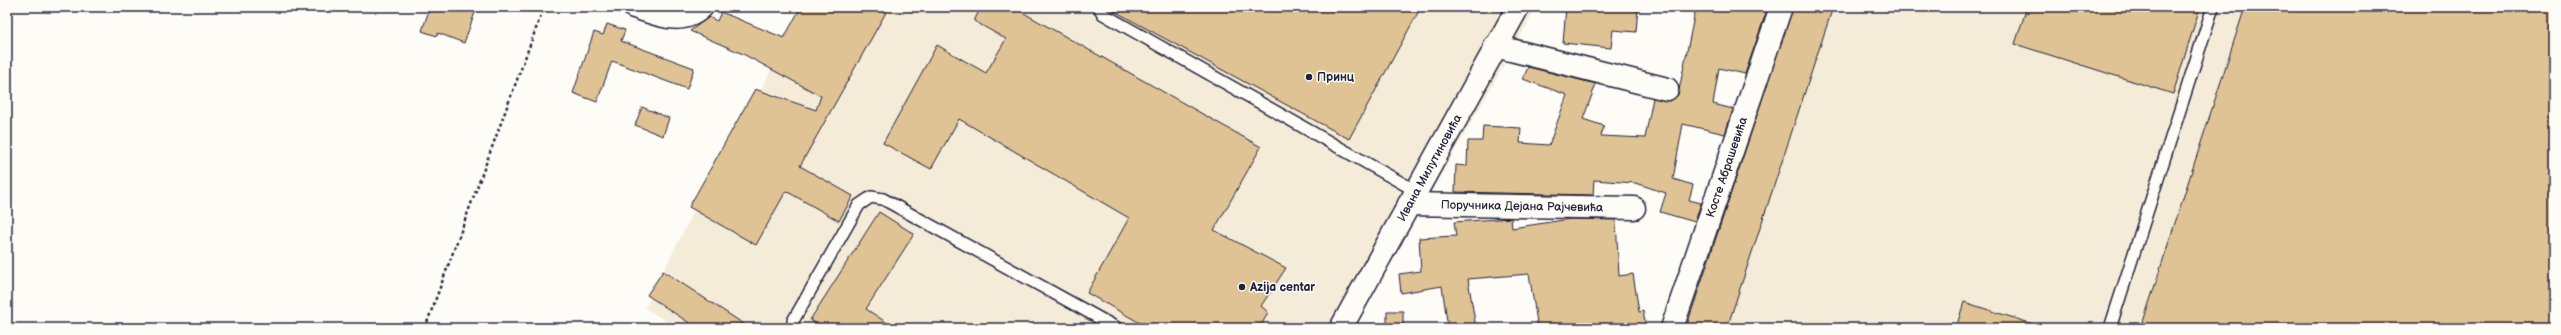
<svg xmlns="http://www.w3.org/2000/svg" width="2561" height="335" font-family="'Balsamiq Sans',sans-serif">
<rect width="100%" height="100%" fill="#fdfcf7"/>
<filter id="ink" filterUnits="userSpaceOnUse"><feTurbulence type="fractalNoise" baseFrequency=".025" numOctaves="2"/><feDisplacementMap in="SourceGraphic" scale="8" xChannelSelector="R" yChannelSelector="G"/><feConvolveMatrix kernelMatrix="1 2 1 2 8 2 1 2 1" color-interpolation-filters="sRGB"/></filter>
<g filter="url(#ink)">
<path fill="#f4ebd9" d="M806,7H1537L1354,328H677L645,308L698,203Z
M1792,7H2554V328H1686Z"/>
<path fill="#e0c394" stroke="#22223b" d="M430,7H477L464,43L438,33L437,36L422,31Z
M801,7H889L800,166L853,196L839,221L786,191L756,245L689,207L755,89L816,110L821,96L743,54L690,31L709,17L717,21L721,12L784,38Z
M981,7H1013L1261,147L1214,230L1286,268L1261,306L1268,312L1260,328H1149L1087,293L1129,218L959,119L931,169L883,143L937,45L986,73L1006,39L974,21Z
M1107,7H1421L1349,139Z
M1566,7H1638L1636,32L1613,30L1611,48L1563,43Z
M1696,7H1768L1745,74L1719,68L1713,104L1733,109L1725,134L1683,124L1673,179L1693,185L1689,200L1701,203L1695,222L1660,212L1666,193L1635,183L1594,180L1593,195L1455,192L1456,165L1467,166L1468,141H1482L1483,126L1521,128L1520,143L1549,145L1567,95L1523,79L1528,67L1596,84L1583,119L1604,126L1601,136L1645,138L1653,98L1670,101L1678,95Z
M1793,7H1833L1727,328H1686Z
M2027,7H2200L2173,94L2015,44Z
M2245,7H2554V328H2141Z
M607,24L625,30L621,41L694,68L687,89L612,61L597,102L573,93L594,32L603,35Z
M642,107L669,118L663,136L635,125Z
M879,212L914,234L866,309L895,328H822L810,320Z
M1511,218L1512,228L1570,219L1616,220L1619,276L1633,274L1639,312L1643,311L1646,328H1538L1529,274L1468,279L1476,328H1448L1442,286L1401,293L1399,274L1421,271L1419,238L1456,236L1454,222Z
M663,271L750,328H697L647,295Z
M1964,302L2036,325L2035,328H1956Z
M1387,311H1403V328H1387Z"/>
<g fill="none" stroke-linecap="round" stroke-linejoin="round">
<defs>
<path id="service" d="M1099,7L1103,14L1416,191
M793,328V321L859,205L871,197L883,199L1117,328
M2110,328L2213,7"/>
<g id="minor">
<path d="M634,7C657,14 682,27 702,7"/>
<path d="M1495,46L1667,89"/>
<path id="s1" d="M1409,204L1634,208"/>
<path id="s2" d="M1672,328L1781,7"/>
</g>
<g id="tertiary">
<path id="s3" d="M1341,328L1518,7"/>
</g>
</defs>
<use href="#service" stroke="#22223b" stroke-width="14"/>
<use href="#minor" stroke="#22223b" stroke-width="25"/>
<use href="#tertiary" stroke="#22223b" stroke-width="25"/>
<path stroke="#22223b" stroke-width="2.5" stroke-dasharray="3 3" stroke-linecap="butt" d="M425,328L544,7"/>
<use href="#service" stroke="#fdfcf7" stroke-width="11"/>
<use href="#minor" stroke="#fdfcf7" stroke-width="22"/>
<use href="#tertiary" stroke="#fdfcf7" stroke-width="22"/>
</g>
</g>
<g fill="#22223b" stroke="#fdfcf7" stroke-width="1.5">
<circle cx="1309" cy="77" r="4"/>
<circle cx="1242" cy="287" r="4"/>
</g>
<g text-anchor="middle" stroke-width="3" stroke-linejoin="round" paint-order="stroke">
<g font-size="12" font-weight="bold" fill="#22223b" stroke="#fdfcf7" text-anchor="start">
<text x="1317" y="81">Принц</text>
<text x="1250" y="291">Azija centar</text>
</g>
<g font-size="12" fill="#22223b" stroke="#fdfcf7">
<text dy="4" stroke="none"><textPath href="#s3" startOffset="183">Ивана Милутиновића</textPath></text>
<text dy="4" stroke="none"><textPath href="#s2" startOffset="170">Косте Абрашевића</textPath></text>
<text dy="4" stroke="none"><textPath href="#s1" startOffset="113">Поручника Дејана Рајчевића</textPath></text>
</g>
</g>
<rect width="2561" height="335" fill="none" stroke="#fdfcf7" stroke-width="24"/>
<rect x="12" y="12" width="2537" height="311" fill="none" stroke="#22223b" stroke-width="1.5" filter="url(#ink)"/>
</svg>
